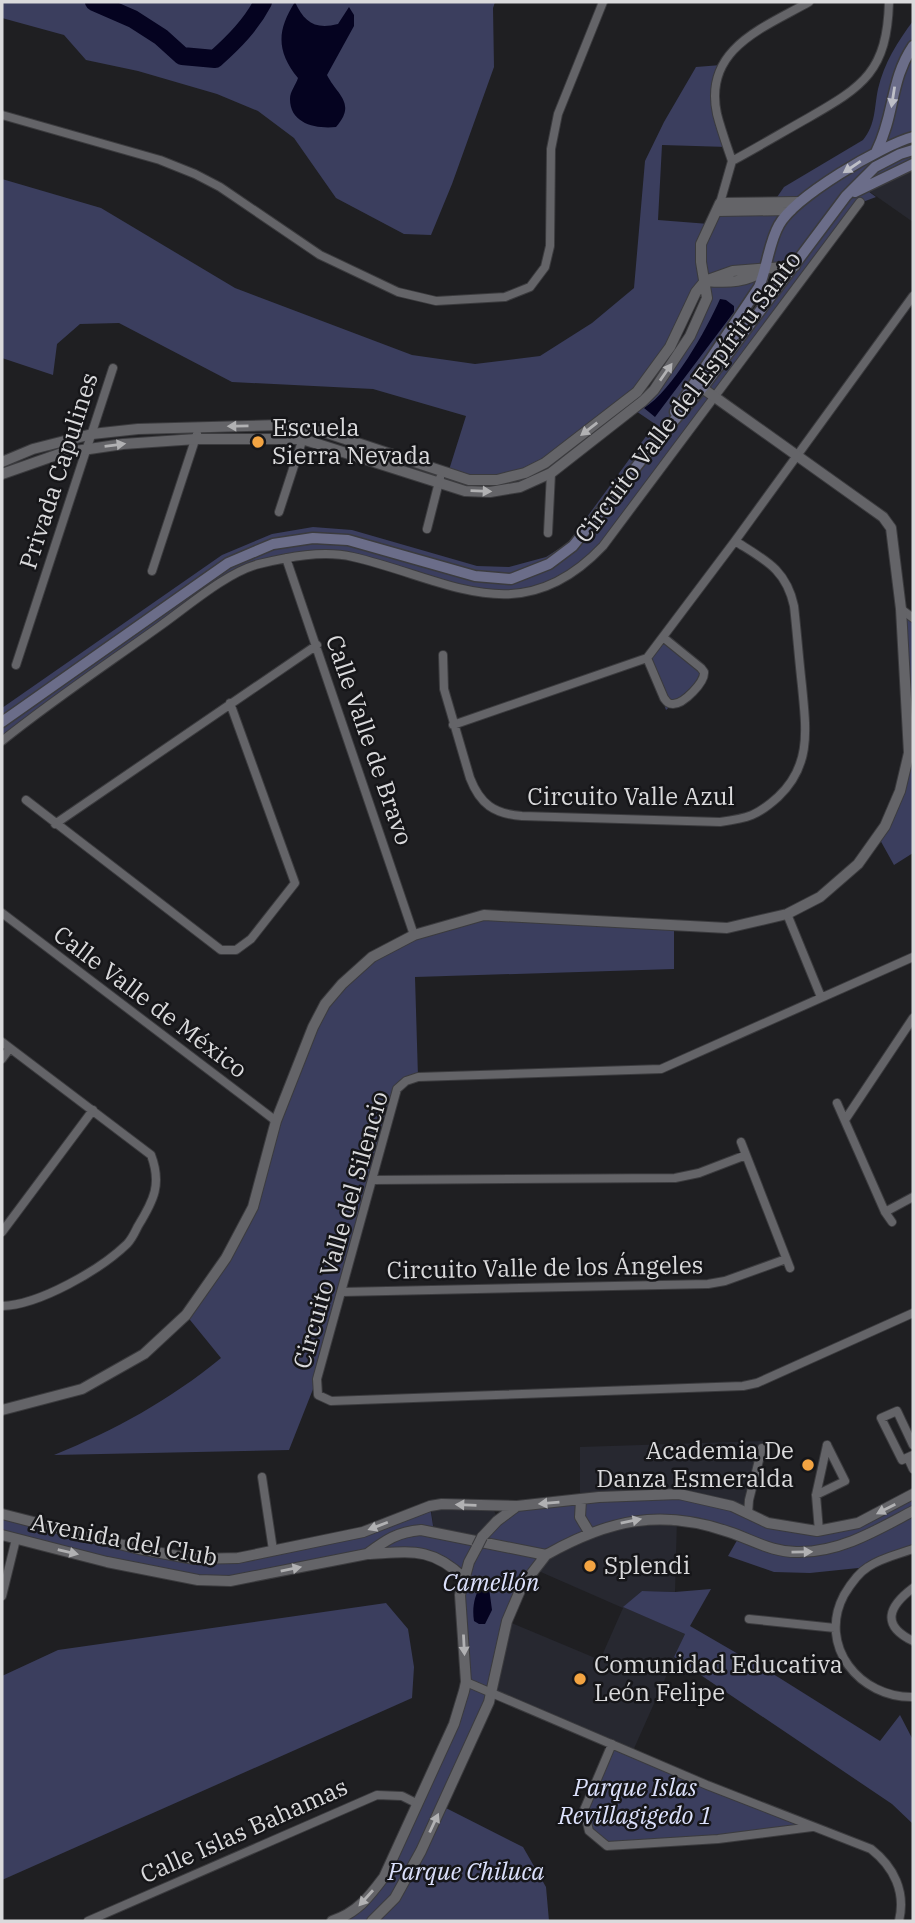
<svg xmlns="http://www.w3.org/2000/svg" width="915" height="1923" font-family="'IBM Plex Serif',serif">
<rect width="100%" height="100%" fill="#1f1f22"/>
<path fill="#272830" d="M913,165V222L863,187Z
M763,1441L748,1514L580,1500V1447Z
M442,1498L489,1500L496,1515L482,1529L477,1541L434,1532L430,1500Z
M677,1519L675,1592L642,1591L624,1607L685,1634L632,1753L493,1692L507,1621L600,1660L623,1608L534,1569L589,1532Z"/>
<path fill="#3b3e5e" fill-rule="evenodd" d="M2,2H495L493,8L494,67L452,184L431,235L404,234L336,198L294,138L258,111L217,94L138,71L86,60L64,35L2,18Z
M913,21V165L864,188L876,197L860,203L603,546L557,582L491,595L351,556L315,555L254,565L216,586L2,741V708L222,555L272,534L313,527L352,530L477,566L509,567L546,557L568,543L655,424L633,409L654,390L708,298L705,282L647,379L525,473L481,478L449,470L466,416L373,389L232,382L119,323L80,324L57,344L53,375L2,358V179L101,208L235,288L412,355L475,364L540,356L592,323L634,288L645,161L664,122L696,67L721,65L715,88L728,147L662,145L658,220L709,224L716,211L773,203L784,187L863,140C876,124 874,108 878,89C884,63 898,41 913,21ZM795,267L666,428L767,268Z
M901,609L913,618V853L894,865L879,838L909,753Z
M664,640L709,671L666,710L648,658Z
M484,915L674,925V969L415,977L418,1077L397,1089L317,1379L289,1450L54,1455C115,1430 170,1400 221,1358L186,1315L253,1207L276,1121L325,1004L372,957L414,935Z
M679,1494L732,1506L768,1523L837,1528L913,1494V1549L868,1567L810,1573L774,1572L728,1556L739,1537L685,1520L588,1532L535,1556L538,1561L507,1621L493,1693L442,1806L523,1847L546,1887L549,1921H332L353,1912L384,1877L464,1691L458,1581L461,1575L437,1556L367,1554L230,1581L198,1580L2,1535V1514L194,1559L238,1558L363,1533L430,1506L434,1532L481,1542L517,1507Z
M711,1589L690,1626L778,1677L880,1741L900,1715L913,1740V1824L892,1804L674,1657L685,1634L623,1607L642,1591L675,1592Z
M386,1603L408,1629L414,1667L412,1698L2,1880V1676L58,1650Z
M612,1744L813,1826L607,1846L589,1831L584,1810Z"/>
<path fill="#050320" d="M295,2C304,22 315,30 338,24L349,7L354,15V26L327,75C337,95 357,103 336,127C316,129 290,124 290,99C290,91 296,85 298,78C276,51 277,30 295,2Z
M720,299L726,300L734,306V312L655,417L644,408C672,391 707,329 720,299Z
M482,1585L489,1588L492,1610L485,1624H479L474,1621C472,1609 474,1594 482,1585Z"/>
<g fill="none" stroke-linecap="round" stroke-linejoin="round">
<path stroke="#050320" stroke-width="18" d="M94,2L133,19L161,37L182,56L215,59C234,42 251,25 263,2"/>
<defs>
<path id="minor" d="M2,115L160,160L195,174L220,187L320,255L398,292L436,301L505,297L530,287L545,267L550,246L551,149L558,114L603,2
M732,161C758,147 783,132 808,118C864,86 887,71 889,2
M732,161C727,146 721,130 717,114C703,49 763,28 809,2
M720,203L732,161
M279,512L304,435
M427,529L440,478
M548,533L551,473
M286,558L414,935
M152,571L197,434
M901,609L913,618
M443,655L444,689L470,778C480,804 494,814 522,816L720,822C748,818 757,816 778,797C812,765 806,729 802,686C799,660 797,633 794,606C786,569 765,560 735,541
M647,658L664,698C667,702 668,704 673,704C684,704 705,682 704,672L701,668L664,638
M16,665L113,368
M453,725L647,658L735,541L913,296
M2,741C53,700 107,664 160,626C187,607 227,572 259,564C288,557 323,550 353,557C448,579 520,634 603,546L860,202
M26,800L221,950H236L251,939L295,883L230,703
M55,824L317,645
M2,913L276,1121
M787,914L821,997
M913,957L661,1069L418,1077L406,1081L397,1089L317,1379L318,1395L331,1401L743,1386L757,1383L913,1313
M2,1042L151,1155C162,1184 154,1200 138,1226C135,1232 132,1239 127,1244C100,1270 39,1305 2,1306
M2,1059L10,1048
M837,1103L885,1212L892,1222
M845,1120L913,1018
M741,1142L790,1268
M373,1180L675,1178L699,1173L746,1155
M885,1212L913,1197
M2,1232L93,1110
M342,1292L708,1284L725,1281L786,1259
M913,1445L897,1411L881,1418L902,1460L913,1455
M908,1458L913,1469
M262,1477L273,1550
M816,1495L845,1481L827,1445
M748,1514L749,1500L762,1448
M819,1531L816,1495L827,1445
M913,1549C899,1554 881,1558 868,1567C858,1573 850,1585 844,1595C817,1646 860,1698 913,1697
M913,1588C889,1606 880,1625 913,1641
M2,1596L16,1539
M749,1619L835,1628
M466,1682L707,1785L871,1849C894,1867 906,1892 899,1921
M612,1744L584,1810L589,1831L607,1846L718,1839L812,1827
M88,1921L377,1795L402,1796L418,1804"/>
<path id="tertiary" d="M717,211L791,210
M705,281C728,283 748,283 767,268
M2,462L33,449L92,434L138,429L280,425L318,430L469,480H497L525,473L545,463L637,392L670,347L696,292L705,281L733,271L795,266
M2,474L62,453L123,444L196,439H302L465,491L490,492L520,487L551,473L643,401L654,390L690,336L707,298L701,262V244L720,203L799,202
M2,1410L82,1389L144,1354L186,1315L226,1258L253,1207L276,1121L313,1027L325,1004L342,984L372,957L414,935L484,915L727,928L787,914L820,897L858,864L885,826L900,791L909,753L901,609L891,528L883,517L705,390
M581,1500L580,1517L589,1532
M2,1514L139,1549L194,1559L238,1558L363,1532L430,1506L442,1504L517,1506L599,1497L679,1494L732,1506L768,1523L817,1531L858,1523L913,1494
M2,1535L107,1562L198,1580L230,1581L367,1554C386,1540 397,1532 421,1530L546,1555
M482,1537L497,1521L517,1506
M367,1554C410,1552 431,1546 464,1578
M540,1555H546C608,1520 660,1508 729,1532C753,1540 773,1553 799,1552C841,1552 877,1530 913,1511
M332,1921C357,1913 369,1897 384,1877L454,1724L464,1691L466,1682L460,1595L469,1562L477,1547
M372,1921L395,1898L421,1851L489,1702L507,1621L522,1586L546,1555"/>
<path id="secondary" d="M877,150C895,114 890,80 913,46
M855,192L913,164
M675,412L759,287C767,268 769,242 779,225C794,197 882,145 913,137
M2,722L228,563L273,544L313,538L348,540L475,576L511,579L549,564L573,546L664,432L703,387L846,196L875,167L900,154L913,150"/>
</defs>
<use href="#minor" stroke="#3b3b3e" stroke-width="10"/>
<use href="#tertiary" stroke="#3b3b3e" stroke-width="12"/>
<use href="#secondary" stroke="#3b3b3e" stroke-width="13"/>
<use href="#minor" stroke="#646468" stroke-width="8"/>
<use href="#tertiary" stroke="#646468" stroke-width="10"/>
<use href="#secondary" stroke="#6b6d89" stroke-width="10"/>
<defs>
<path id="tertiary-bridge" d="M477,1547L482,1537"/>
</defs>
<use href="#tertiary-bridge" stroke="#3b3b3e" stroke-width="12" stroke-linecap="butt"/>
<use href="#tertiary-bridge" stroke="#646468" stroke-width="10"/>
</g>
<defs><path id="oneway-solid" d="M-6-.8H1V-3.2L6.5 0L1 3.2V.8H-6Z" transform="scale(1.75)"/></defs>
<g fill="#bebfc7">
<use href="#oneway-solid" transform="translate(893 97) rotate(99)"/>
<use href="#oneway-solid" transform="translate(852 167) rotate(146)"/>
</g>
<g fill="#b1b1b3">
<use href="#oneway-solid" transform="translate(666 372) rotate(-55)"/>
<use href="#oneway-solid" transform="translate(238 426) rotate(179)"/>
<use href="#oneway-solid" transform="translate(589 429) rotate(142)"/>
<use href="#oneway-solid" transform="translate(115 445) rotate(-7)"/>
<use href="#oneway-solid" transform="translate(481 491) rotate(2)"/>
<use href="#oneway-solid" transform="translate(549 1503) rotate(175)"/>
<use href="#oneway-solid" transform="translate(466 1505) rotate(-178)"/>
<use href="#oneway-solid" transform="translate(886 1509) rotate(153)"/>
<use href="#oneway-solid" transform="translate(631 1521) rotate(-11)"/>
<use href="#oneway-solid" transform="translate(378 1526) rotate(159)"/>
<use href="#oneway-solid" transform="translate(68 1552) rotate(13)"/>
<use href="#oneway-solid" transform="translate(802 1552) rotate(-1)"/>
<use href="#oneway-solid" transform="translate(291 1569) rotate(-11)"/>
<use href="#oneway-solid" transform="translate(464 1645) rotate(87)"/>
<use href="#oneway-solid" transform="translate(434 1823) rotate(-65)"/>
<use href="#oneway-solid" transform="translate(366 1898) rotate(132)"/>
</g>
<g fill="#f3a442" stroke="#161619" stroke-width="2.5">
<circle cx="258" cy="442" r="7"/>
<circle cx="808" cy="1465" r="7"/>
<circle cx="590" cy="1566" r="7"/>
<circle cx="580" cy="1679" r="7"/>
</g>
<g text-anchor="middle" stroke-width="5" stroke-linejoin="round" paint-order="stroke">
<g font-size="24" fill="#dadadc" stroke="#161619">
<text transform="translate(688 397) rotate(-53)" y="8">Circuito Valle del Espíritu Santo</text>
<text transform="translate(59 471) rotate(-72)" y="8">Privada Capulines</text>
<text transform="translate(369 740) rotate(71)" y="8">Calle Valle de Bravo</text>
<text x="631" y="805">Circuito Valle Azul</text>
<text transform="translate(150 1002) rotate(37)" y="8">Calle Valle de México</text>
<text transform="translate(341 1230) rotate(-74)" y="8">Circuito Valle del Silencio</text>
<text transform="translate(545 1268) rotate(-1)" y="8">Circuito Valle de los Ángeles</text>
<text transform="translate(124 1540) rotate(11)" y="8">Avenida del Club</text>
<text transform="translate(244 1831) rotate(-24)" y="8">Calle Islas Bahamas</text>
</g>
<g font-size="24" fill="#dadadc" stroke="#161619" text-anchor="start">
<text x="272" y="436">Escuela<tspan x="272" dy="28">Sierra Nevada</tspan></text>
<text x="794" y="1459" text-anchor="end">Academia De<tspan x="794" dy="28">Danza Esmeralda</tspan></text>
<text x="604" y="1574">Splendi</text>
<text x="594" y="1673">Comunidad Educativa<tspan x="594" dy="28">León Felipe</tspan></text>
</g>
<g font-size="24" font-style="italic" fill="#dce1fc" stroke="#161619">
<text x="491" y="1591">Camellón</text>
<text x="635" y="1796">Parque Islas<tspan x="635" dy="28">Revillagigedo 1</tspan></text>
<text x="466" y="1880">Parque Chiluca</text>
</g>
</g>
<rect width="915" height="1923" fill="none" stroke="#dadadc" stroke-width="7"/>
</svg>
